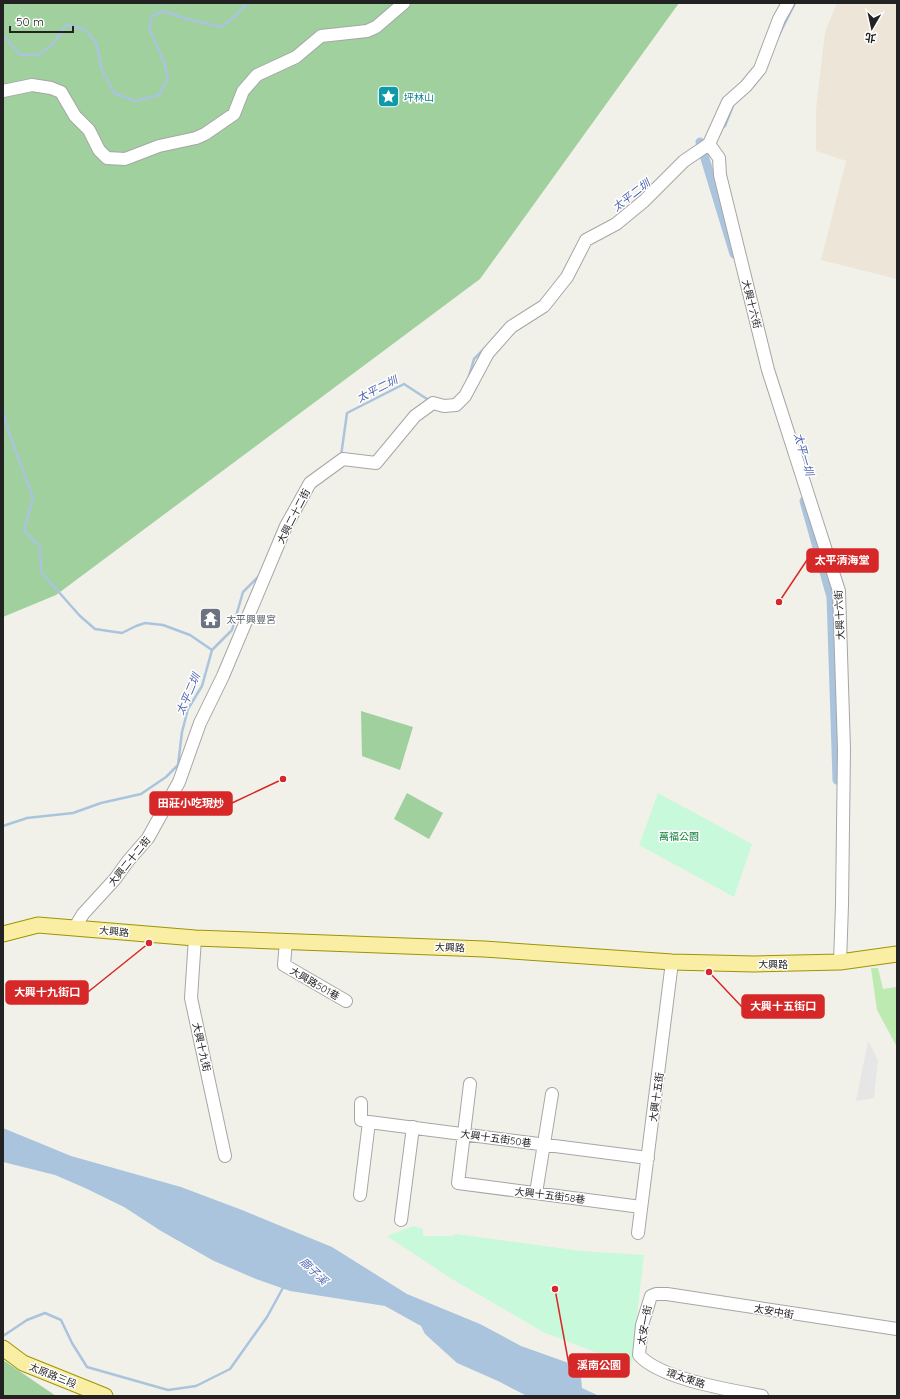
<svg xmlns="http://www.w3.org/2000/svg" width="900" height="1399" font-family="Quicksand,'Noto Sans TC',sans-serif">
<rect width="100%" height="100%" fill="#f2f1e9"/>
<path fill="#eee5d9" d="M837,3H897V279L821,260L846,161L816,151V109L825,32Z"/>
<path fill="#bceab0" d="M871,968H878L883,989L897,987V1047L877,1010Z"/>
<path fill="#9fd09e" d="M3,3H679L480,279L56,595L3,617Z
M361,711L413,727L400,770L362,756Z
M407,793L443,813L429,839L394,819Z
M3,1360L56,1396H3Z"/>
<path fill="#c8f9da" d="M658,793L752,844L734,897L639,845Z
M413,1226L423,1229V1236H453L456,1234L581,1251L644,1255L631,1366L543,1332L452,1279L387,1236Z"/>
<path fill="#e6e6e6" d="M868,1041L878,1060L874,1098L856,1101Z"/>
<path fill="#aac4de" d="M3,1128L71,1156L181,1187L242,1210L332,1247L407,1294L480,1324L521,1346L580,1367L582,1388L599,1396H527L498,1381L457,1363L425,1334L421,1326L385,1306L290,1291L256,1279L214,1261L161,1231L124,1207L85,1188L55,1175L3,1162Z"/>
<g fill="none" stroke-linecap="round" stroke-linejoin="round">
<path stroke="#aac4de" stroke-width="2.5" d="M779,35L795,3
M3,36L21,55H39L54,43L66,25L84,29L96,42L102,70L114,93L135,101L159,95L168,78L164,62L149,28L152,16L163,11L187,19L221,27L233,18L248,3
M722,128L725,126L734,103
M697,145L706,139
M469,376L474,359L483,350
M3,411L8,430L33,498L24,531L40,546L41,572L80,616L95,629L122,633L136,626L145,623L163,625L190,635L212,650
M341,456L347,413L404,384L427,399H432
M3,826L27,818L73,813L101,803L141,794L166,777L178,765L182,732L188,709L202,686L212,650L232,630L243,592L259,576
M3,1336L27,1320L45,1313L61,1320L72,1343L87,1367L168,1390L196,1386L230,1369L267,1317L284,1286"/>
<path stroke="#aac4de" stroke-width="9" d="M700,142L734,254
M804,501L831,597L837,780"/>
<defs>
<path id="minor" d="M3,91L32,85L51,88L61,92L75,116L89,130L99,150L107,158L125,159L159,146L196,138L205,134L234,114L243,91L257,75L296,57L321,36L367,31L376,27L404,3
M709,144L719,158L720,175L768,370L839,591L844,749L842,905L840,962
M709,144L728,102L746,86L760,69L779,19L788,3
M75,927L83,914L115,879L128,861L148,838L179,782L200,723L223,676L286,526L310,483L343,459L376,463L415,416L433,403L444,406L456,405L465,396L488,353L511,327L544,306L567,277L586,240L616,224L644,201L684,161L709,144
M195,938L191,998L225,1156
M286,941L284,965L346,1001
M470,1084L458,1183L641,1207
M361,1103V1120L369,1122L648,1158
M536,1193L552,1094
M360,1195L369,1122
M401,1220L413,1127
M638,1233L672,962
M762,1396C730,1390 660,1379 639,1355L642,1325L651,1296L656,1294H667L897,1329"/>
<path id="major" d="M3,934L38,925L195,938L484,949L672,962L754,964L840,962L897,954
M3,1348L23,1363L105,1396"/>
</defs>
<use href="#minor" stroke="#a6a6a6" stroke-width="14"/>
<use href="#major" stroke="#9c9503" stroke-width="17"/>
<use href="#minor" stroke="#fff" stroke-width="12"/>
<use href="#major" stroke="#faeea5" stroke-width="15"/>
</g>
<defs>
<symbol id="sight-square" viewBox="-11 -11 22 22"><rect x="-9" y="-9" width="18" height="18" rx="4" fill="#0f9aa8" stroke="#fff"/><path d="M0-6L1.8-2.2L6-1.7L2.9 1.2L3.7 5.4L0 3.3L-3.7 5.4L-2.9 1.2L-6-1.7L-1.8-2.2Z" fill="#fff"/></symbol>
<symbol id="temple-square" viewBox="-11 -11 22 22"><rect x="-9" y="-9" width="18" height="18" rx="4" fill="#6b7280" stroke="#fff"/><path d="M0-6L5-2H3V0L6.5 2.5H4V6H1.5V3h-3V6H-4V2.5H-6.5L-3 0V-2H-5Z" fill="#fff"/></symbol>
</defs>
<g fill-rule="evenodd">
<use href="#sight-square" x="376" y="84" width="25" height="25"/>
<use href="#temple-square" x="198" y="606" width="25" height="25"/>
</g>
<g text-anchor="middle" stroke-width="3" stroke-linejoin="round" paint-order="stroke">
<g font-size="10" fill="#0d838f" stroke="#fff" text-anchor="start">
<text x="404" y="101">坪林山</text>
</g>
<g font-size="10" fill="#222" stroke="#fff">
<text transform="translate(752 304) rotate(76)" y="4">大興十六街</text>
<text transform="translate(293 516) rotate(-63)" y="4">大興二十二街</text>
<text transform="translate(839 615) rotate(-93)" y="4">大興十六街</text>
<text transform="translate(129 861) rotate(-51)" y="4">大興二十二街</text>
<text transform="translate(114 931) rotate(5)" y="4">大興路</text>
<text transform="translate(450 947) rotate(2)" y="4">大興路</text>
<text x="773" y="968">大興路</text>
<text transform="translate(315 983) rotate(30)" y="4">大興路501巷</text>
<text transform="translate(202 1047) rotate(77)" y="4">大興十九街</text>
<text transform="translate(656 1097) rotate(-82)" y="4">大興十五街</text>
<text transform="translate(496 1138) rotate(8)" y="4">大興十五街50巷</text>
<text transform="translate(550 1195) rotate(7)" y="4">大興十五街58巷</text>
<text transform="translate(774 1311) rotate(10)" y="4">太安中街</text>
<text transform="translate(644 1325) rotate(-80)" y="4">太安一街</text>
<text transform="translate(53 1375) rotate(22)" y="4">太原路三段</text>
<text transform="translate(686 1378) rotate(18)" y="4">環太東路</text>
</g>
<g font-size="10" fill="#5b616d" stroke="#fff" text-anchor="start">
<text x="226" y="623">太平興豐宮</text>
</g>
<g font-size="10" fill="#0e8138" stroke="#fff">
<text x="679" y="840">萬福公園</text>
</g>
<g font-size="11" font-style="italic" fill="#4e64b1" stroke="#fff">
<text transform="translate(631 195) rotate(-38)" y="4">太平二圳</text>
<text transform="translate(377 389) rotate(-27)" y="4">太平二圳</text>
<text transform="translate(804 454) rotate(74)" y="4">太平一圳</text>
<text transform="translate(188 694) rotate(-67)" y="4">太平二圳</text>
<text transform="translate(314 1271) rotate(44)" y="4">廍子溪</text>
</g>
</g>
<path fill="none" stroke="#d62828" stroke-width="1.5" d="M779 602L807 560M283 779L232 803M149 943L88 992M709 972L742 1007M555 1289L569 1365"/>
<g fill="#d62828" stroke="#fff" stroke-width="1.5">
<circle cx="779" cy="602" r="4"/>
<circle cx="283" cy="779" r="4"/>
<circle cx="149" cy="943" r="4"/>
<circle cx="709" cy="972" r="4"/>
<circle cx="555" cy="1289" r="4"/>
</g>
<g fill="#d62828" stroke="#d62828" stroke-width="1.5">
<rect x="807" y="549" width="71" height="23" rx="4"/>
<rect x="150" y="792" width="82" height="23" rx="4"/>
<rect x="6" y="981" width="82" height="23" rx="4"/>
<rect x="742" y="995" width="82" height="23" rx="4"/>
<rect x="569" y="1354" width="60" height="23" rx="4"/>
</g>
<g font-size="11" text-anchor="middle" font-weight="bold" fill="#fff">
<text x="842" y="564">太平清海堂</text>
<text x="191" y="807">田莊小吃現炒</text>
<text x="47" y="996">大興十九街口</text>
<text x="783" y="1010">大興十五街口</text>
<text x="599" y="1369">溪南公園</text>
</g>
<rect width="900" height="1399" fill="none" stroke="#222222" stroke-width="8"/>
<g transform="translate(872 28) rotate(189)" stroke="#ffffff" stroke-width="3" paint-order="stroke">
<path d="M0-3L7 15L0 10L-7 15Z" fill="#222222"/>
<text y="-6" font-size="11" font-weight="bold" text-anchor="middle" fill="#222222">北</text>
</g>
<path d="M10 26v6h63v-6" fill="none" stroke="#222222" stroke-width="2"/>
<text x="16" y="26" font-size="12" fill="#222222" stroke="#ffffff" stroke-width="3" paint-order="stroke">50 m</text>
</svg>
